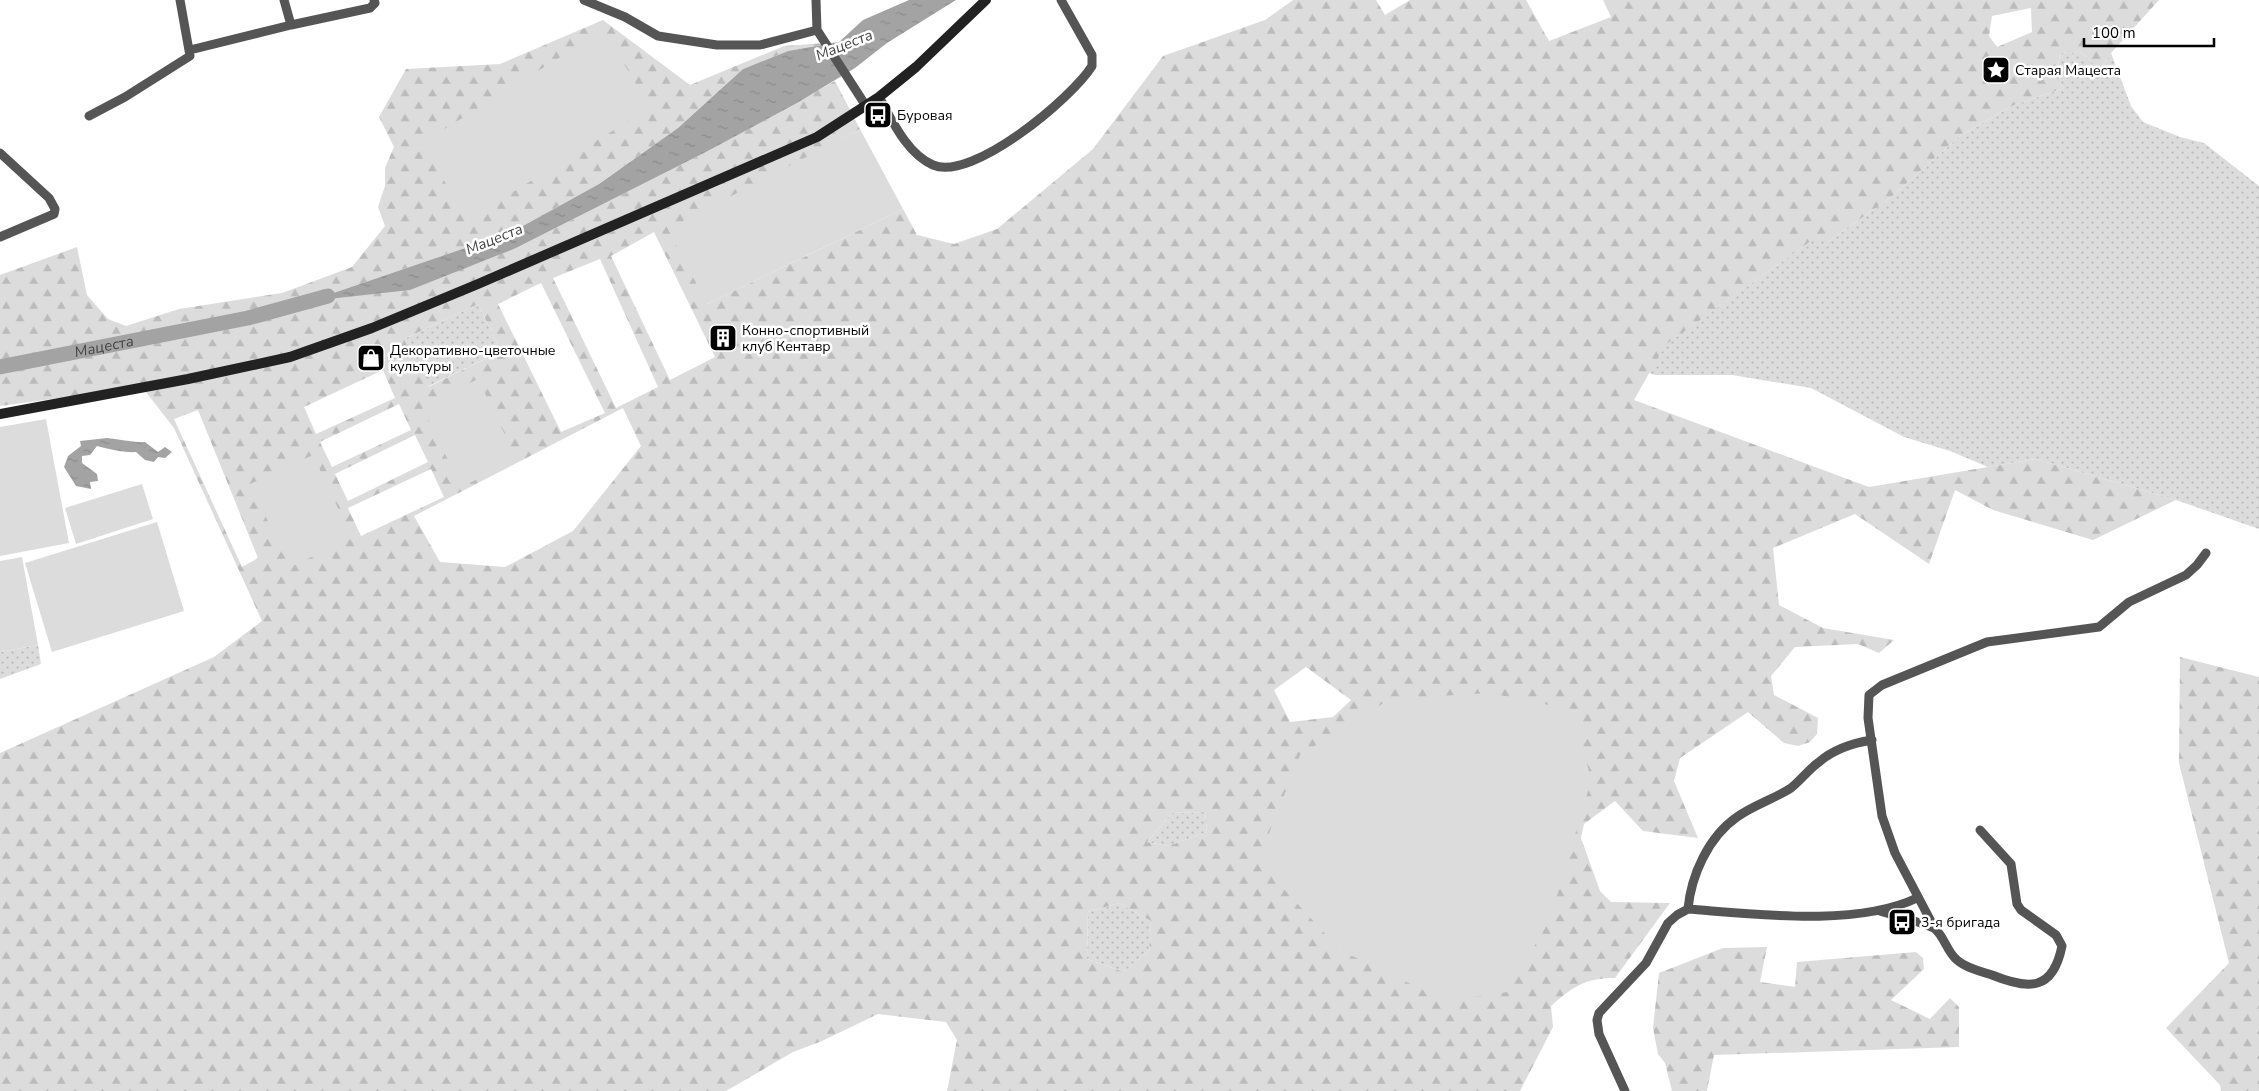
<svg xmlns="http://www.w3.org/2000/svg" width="2259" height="1091" font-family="'Nunito Sans',sans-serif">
<defs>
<pattern id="grass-dots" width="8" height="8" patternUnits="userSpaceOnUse" patternTransform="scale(1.25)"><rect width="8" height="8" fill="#dcdcdc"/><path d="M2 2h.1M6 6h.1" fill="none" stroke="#bbb" stroke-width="1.8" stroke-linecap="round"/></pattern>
<pattern id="forest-firs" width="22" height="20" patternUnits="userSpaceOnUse" patternTransform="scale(1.25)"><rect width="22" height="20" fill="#dcdcdc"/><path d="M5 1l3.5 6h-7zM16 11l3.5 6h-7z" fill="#bbb"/></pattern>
<pattern id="water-ripples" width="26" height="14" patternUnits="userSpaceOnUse" patternTransform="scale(1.25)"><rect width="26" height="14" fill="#a3a3a3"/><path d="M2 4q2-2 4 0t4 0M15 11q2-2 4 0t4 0" fill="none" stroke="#8b8b8b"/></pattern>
</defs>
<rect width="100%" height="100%" fill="#fff"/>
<path fill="url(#grass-dots)" d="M2080,52L2100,69L2111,53L2131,106L2143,122L2180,137L2204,143L2259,186V529L2176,500L2036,459L1988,467L1950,451L1904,437L1811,388L1732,375H1655L1649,373L1664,345L1811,241H1829L1890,198L1961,135L2014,105L2064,88L2054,78L2061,53Z
M478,304L501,351L427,387L404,339Z
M38,645L41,664L0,679V652Z
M1205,812L1207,832L1168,846L1147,842L1172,813Z
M1119,903L1151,921L1149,950L1124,972L1087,959L1088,912Z"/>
<path fill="url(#forest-firs)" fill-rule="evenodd" d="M1293,0H1376L1385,15L1410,0H1526L1549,41L1611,17L1603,0H2159L2111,53L2100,69L2080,52L2061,53L2054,77L2064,88L2014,105L1961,135L1890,198L1829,241H1811L1665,345L1634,400L1869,487L2036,459L2176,500L2093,540L1993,510L1955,490L1929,564L1855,514L1773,548L1779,605L1823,628L1894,640L1879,653L1858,644L1795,647L1771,676L1774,695L1818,718L1817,734L1810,742L1798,746L1784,743L1748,712L1680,758L1674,781L1698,838L1643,831L1615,801L1584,824L1581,838L1600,891L1611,902L1670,903L1615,978C1584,978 1573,987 1551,1006L1553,1027L1520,1091H947L957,1040L946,1022L878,1014L822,1041L793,1052L726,1091H0V753L214,657L262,621L174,428L142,387L0,406V275L77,247L87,295L108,319L126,326L179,309L282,293L352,267L385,226L378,207L385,186V168L394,147L379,117L406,69L500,64L603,20L690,85L784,46L839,42L788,51L743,69L678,128L599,184L512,232L313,300L516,248L706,152L835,81L860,129L780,172L707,304L903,209L917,235L954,244L997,229L1093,149L1163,56L1265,20ZM2031,8L2032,32L1997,47L1989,36L1992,16ZM654,232L715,357L670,380L611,256ZM600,259L658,387L616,408L553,278ZM541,283L605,413L561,432L498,304ZM478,304L501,351L428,387L404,339ZM383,370L395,398L316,434L304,407ZM399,404L411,430L332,467L320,442ZM623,408L641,446L573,531L505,567L440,562L414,516ZM198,410L258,558L242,567L174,419ZM415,435L428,462L348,501L335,474ZM431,469L444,497L361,536L348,508ZM1306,667L1351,700L1333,717L1290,722L1274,690ZM1205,812L1207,832L1168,846L1147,842L1172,813ZM1119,903L1151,921L1149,950L1124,972L1087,959L1088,912Z
M2180,657L2259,677V1091H2221L2220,1085L2166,1028L2229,963L2179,763Z
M1767,947L1760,982L1795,987L1797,962L1916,952L1923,958L1924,969L1891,1000L1930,1019L1950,998L1959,1007V1047L1714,1055L1707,1091H1672L1665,1063L1658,1054L1653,1028L1659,973L1723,948Z"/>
<path fill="#dcdcdc" d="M604,30L650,108L477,214L462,211L422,143Z
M860,129L903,209L707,304L668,229Z
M478,379L517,460L461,487L422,406Z
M46,419L69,543L0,556V427Z
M313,455L352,538L290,567L250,484Z
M142,484L153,519L76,544L65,508Z
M157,522L184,611L52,652L25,563Z
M22,557L38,645L0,652V561Z
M1489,693L1575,710L1591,781L1550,919L1508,992L1446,1001L1340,950L1258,861L1300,755L1390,699Z"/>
<path fill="url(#water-ripples)" d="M909,0H956L887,43L855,68L797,103L706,152L516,248L410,290L310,301L512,232L599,184L678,128L743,69L788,51L839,42L863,20Z
M107,438C117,439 138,443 145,442L158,452L165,447L172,452L165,458L158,457L154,462L145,460L136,452C126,453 107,449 97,446L90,455L82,456V463L97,474L98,481L90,482L91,489L76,486L64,467L68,456L81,446L80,441Z"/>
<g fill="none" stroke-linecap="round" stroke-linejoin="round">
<path stroke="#a3a3a3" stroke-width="15" id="s1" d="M0,367L248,318L328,296"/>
<path stroke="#555" stroke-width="9" d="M284,0L291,25
M584,0L625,17L658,36L717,45H760L817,30
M816,0L817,30L866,106
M190,50L291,25L370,8L375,3L374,0
M879,97C892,120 907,154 933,165C972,182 1072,98 1092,66V55L1061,0
M89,116L125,97L190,56L180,0
M0,153L49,198L55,209L54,214L47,217L0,237
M1688,909C1691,876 1708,837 1737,817C1754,805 1774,799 1791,788C1801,780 1809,769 1819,762C1834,749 1853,743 1872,740
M1880,911C1892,915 1926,923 1935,929C1944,936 1947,952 1957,960C1966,968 1980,971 1992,975C2029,990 2053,991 2062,946L2056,935L2021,910L2017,904L2011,864L1980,830
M1935,929L1895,853L1882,816L1868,718L1869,695L1882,685L1987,642L2099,627L2129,602L2186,575L2197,565L2206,553
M1625,1091L1599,1034L1597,1020L1599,1013L1646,963L1668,923L1677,915L1688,909C1754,914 1857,927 1917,898"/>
<path stroke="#222" stroke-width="10" d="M0,414L188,379L290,357L372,328L478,284L817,137L879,97L916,67L986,0"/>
</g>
<defs>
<symbol id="sight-square" viewBox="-11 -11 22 22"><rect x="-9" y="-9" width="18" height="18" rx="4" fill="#000" stroke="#fff"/><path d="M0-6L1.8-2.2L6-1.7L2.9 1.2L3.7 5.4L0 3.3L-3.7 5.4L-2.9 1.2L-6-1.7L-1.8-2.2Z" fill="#fff"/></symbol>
<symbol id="bus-square" viewBox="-11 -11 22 22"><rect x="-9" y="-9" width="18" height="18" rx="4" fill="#000" stroke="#fff"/><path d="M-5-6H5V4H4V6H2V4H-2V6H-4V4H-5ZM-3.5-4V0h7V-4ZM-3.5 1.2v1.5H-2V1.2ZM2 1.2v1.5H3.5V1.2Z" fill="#fff"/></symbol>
<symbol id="building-square" viewBox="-11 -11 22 22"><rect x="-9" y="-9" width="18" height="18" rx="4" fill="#000" stroke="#fff"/><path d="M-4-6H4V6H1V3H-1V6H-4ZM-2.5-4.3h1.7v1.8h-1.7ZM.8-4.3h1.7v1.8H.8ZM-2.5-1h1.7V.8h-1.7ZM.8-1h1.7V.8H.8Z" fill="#fff"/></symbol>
<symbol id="shop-square" viewBox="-11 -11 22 22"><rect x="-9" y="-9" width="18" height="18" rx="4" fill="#000" stroke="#fff"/><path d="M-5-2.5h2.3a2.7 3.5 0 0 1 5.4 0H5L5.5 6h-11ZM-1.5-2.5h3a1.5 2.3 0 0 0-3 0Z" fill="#fff"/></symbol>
</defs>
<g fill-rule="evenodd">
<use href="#sight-square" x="1980" y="54" width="32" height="32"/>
<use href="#bus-square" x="862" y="99" width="32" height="32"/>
<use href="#building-square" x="707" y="322" width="32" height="32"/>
<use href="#shop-square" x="355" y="342" width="32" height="32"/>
<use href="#bus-square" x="1886" y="906" width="32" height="32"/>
</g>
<g text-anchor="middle" stroke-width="5" stroke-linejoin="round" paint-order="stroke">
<g font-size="14" fill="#000" stroke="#fff" text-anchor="start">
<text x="2015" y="75">Старая Мацеста</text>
<text x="897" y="120">Буровая</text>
<text x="742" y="335">Конно-спортивный<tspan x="742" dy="16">клуб Кентавр</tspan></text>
<text x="390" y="355">Декоративно-цветочные<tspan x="390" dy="16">культуры</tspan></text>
<text x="1921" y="927">3-я бригада</text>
</g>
<g font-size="15" font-style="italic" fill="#444" stroke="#fff">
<text transform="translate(844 45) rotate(-22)" y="5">Мацеста</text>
<text transform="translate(494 239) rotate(-22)" y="5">Мацеста</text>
<text dy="5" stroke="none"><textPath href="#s1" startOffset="106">Мацеста</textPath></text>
</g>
</g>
<path d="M2084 38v8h130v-8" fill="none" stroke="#000000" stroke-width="2.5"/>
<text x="2092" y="38" font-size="15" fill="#000000" stroke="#ffffff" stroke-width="4" paint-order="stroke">100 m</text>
</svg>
